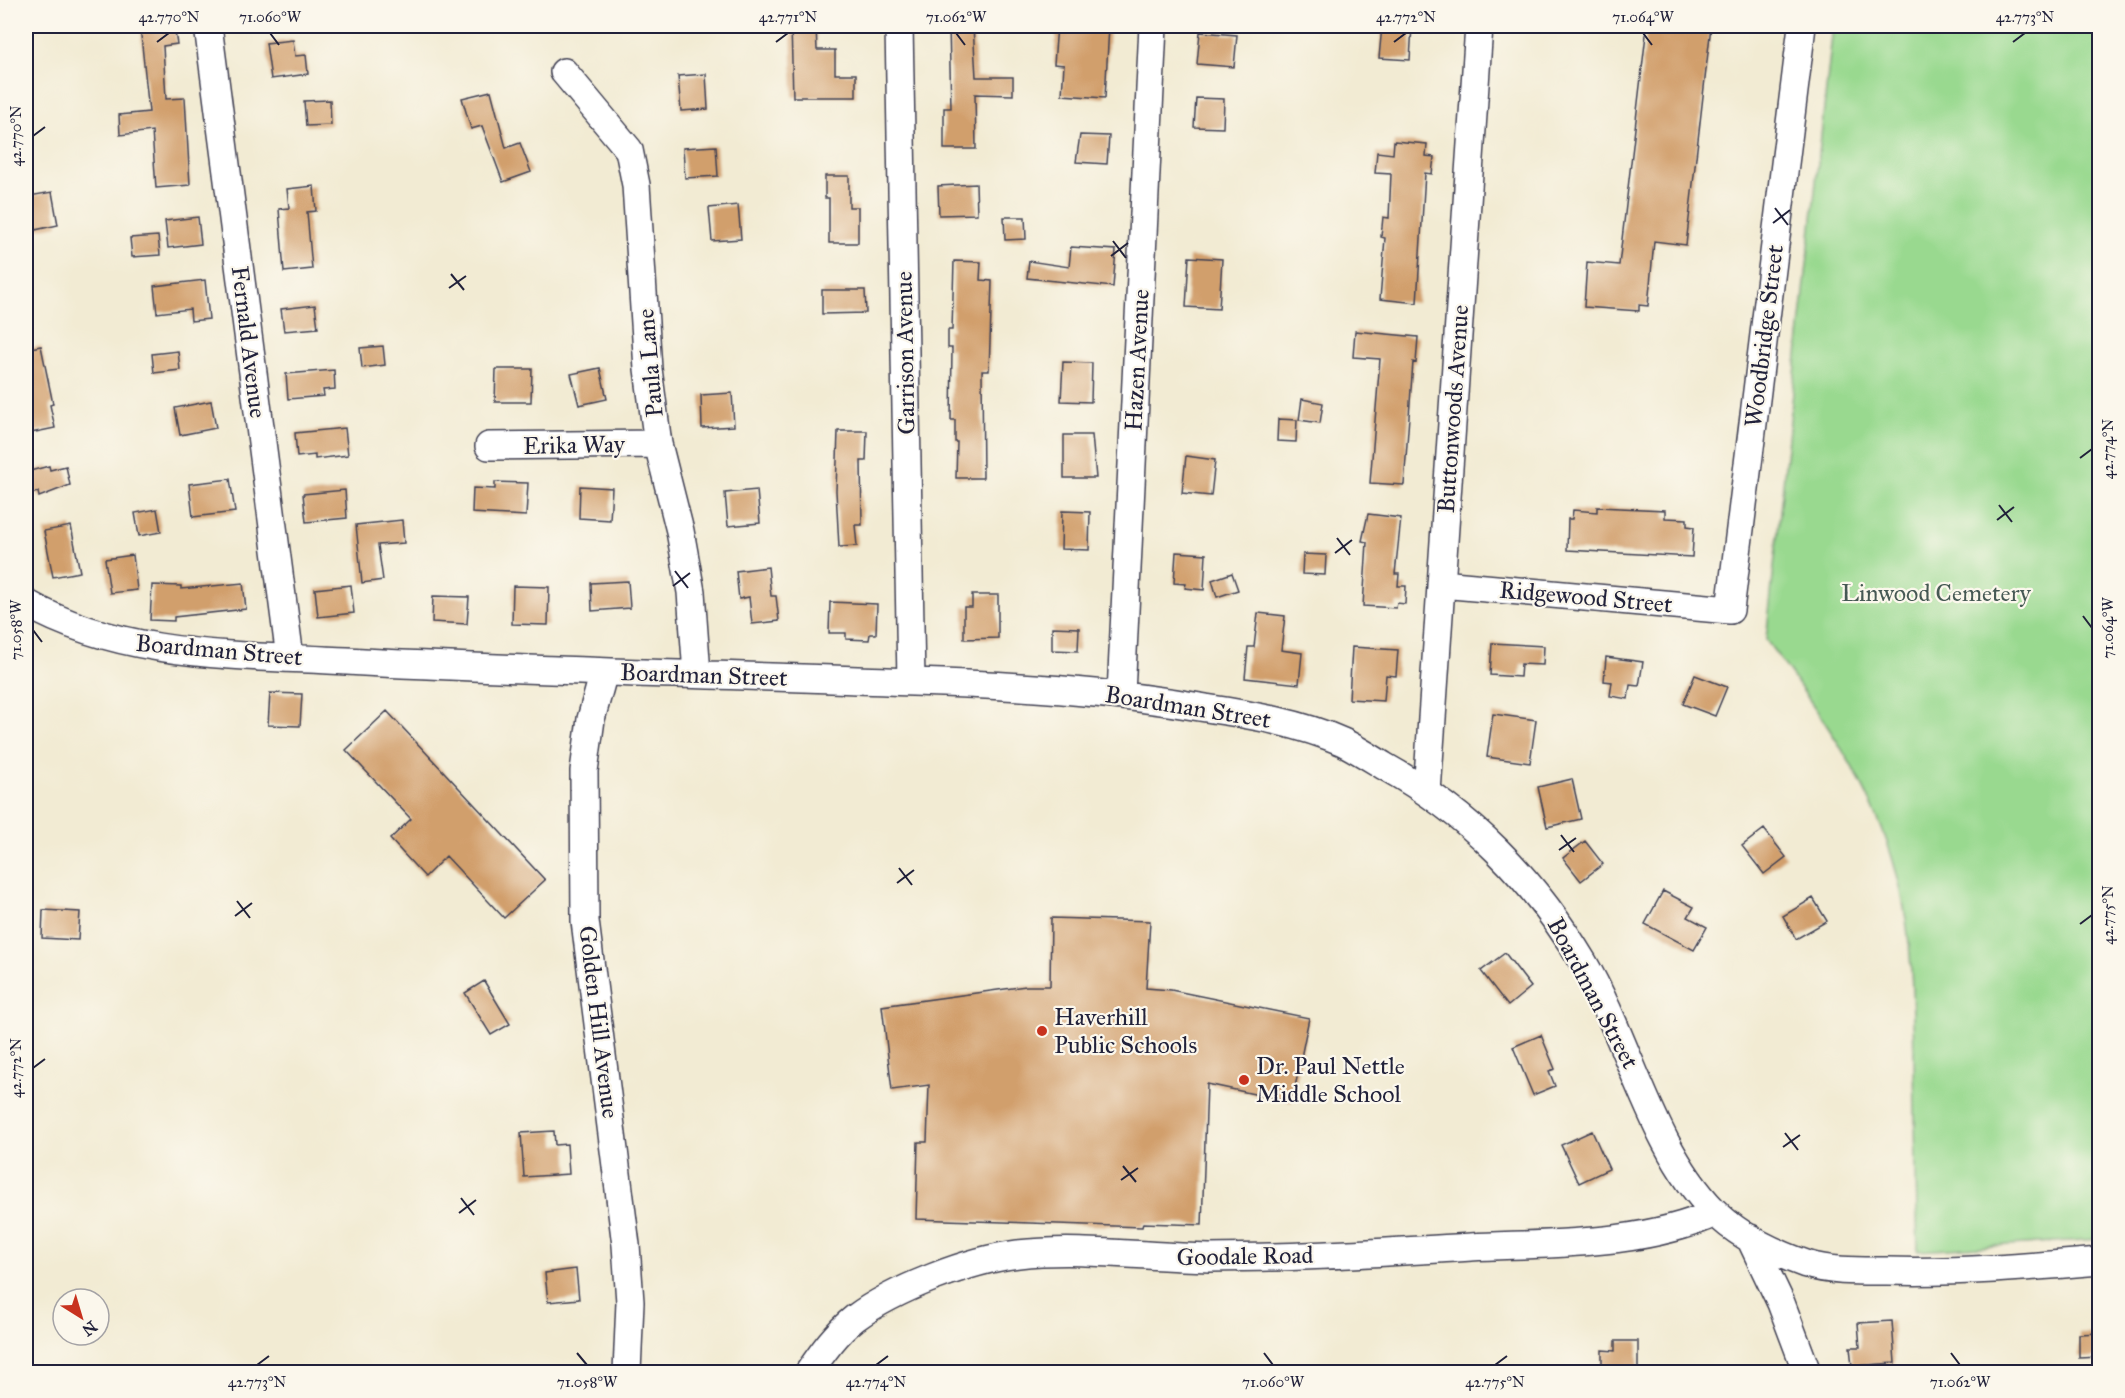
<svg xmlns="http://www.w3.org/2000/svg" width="2125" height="1398" font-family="'IM FELL Great Primer',serif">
<rect width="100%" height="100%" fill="#fbf7ec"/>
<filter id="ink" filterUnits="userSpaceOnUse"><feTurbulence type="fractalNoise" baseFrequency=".0167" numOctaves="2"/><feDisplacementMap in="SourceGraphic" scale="12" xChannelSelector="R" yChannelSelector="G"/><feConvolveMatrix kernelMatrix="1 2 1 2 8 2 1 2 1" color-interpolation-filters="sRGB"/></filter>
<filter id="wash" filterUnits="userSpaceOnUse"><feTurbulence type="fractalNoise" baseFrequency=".008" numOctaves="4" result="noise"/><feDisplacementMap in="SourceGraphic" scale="24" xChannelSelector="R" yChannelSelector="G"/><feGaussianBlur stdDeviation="1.35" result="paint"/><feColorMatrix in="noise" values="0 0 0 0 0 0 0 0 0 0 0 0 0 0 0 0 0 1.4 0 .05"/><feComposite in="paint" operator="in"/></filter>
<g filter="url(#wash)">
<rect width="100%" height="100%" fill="#f2ebd3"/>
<path fill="#99d98f" stroke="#5e7e65" stroke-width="1.5" d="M1833,26H2099V1239L1918,1251C1916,1186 1915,1121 1914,1056C1912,986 1913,922 1891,854C1866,775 1815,706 1766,640Z"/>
<g id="blocks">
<path fill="#d19f6c" d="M140,26H174L177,44L163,46L166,99L185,98L190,185L156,188L152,131L120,135L119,115L149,112Z
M791,26H816L817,50H835V74H856V97H793Z
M949,26H973L976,77H1013V95L975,94L976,149H944V108H951Z
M1057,26H1109L1105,98L1062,95L1064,65L1054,64Z
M1382,26H1412L1410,60L1379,58Z
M1647,26H1711L1686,245L1654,241L1648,306L1639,305V311L1584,307L1587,262L1619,265Z
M1200,32L1237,35L1234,67L1197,64Z
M293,40L295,56L306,55L308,74L271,79L266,43Z
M706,74L708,109L681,111L678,76Z
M491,91L506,148L520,143L531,172L503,182L482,126L471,129L462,98Z
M1196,98L1224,99L1223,128L1194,127Z
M330,100L331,125L306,126L304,101Z
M1080,135L1109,136L1107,164L1076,162Z
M1394,141L1427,144L1426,156L1434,157L1432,174L1425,173L1417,303L1380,299L1385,238L1381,237L1383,217L1389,218L1391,174L1375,173L1377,152L1393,154Z
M716,146L718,176L685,178L683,148Z
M825,176H849V207H858V243H829V198H825Z
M976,184L977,214L939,215L938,186Z
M314,186L316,211L307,212L312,269L284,272L279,209L289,208L287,189Z
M52,192L58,225L35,230L29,196Z
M738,205L741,239L712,241L709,208Z
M198,217L201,244L168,248L165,221Z
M1004,217H1025L1026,239L1005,240Z
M158,236L160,255L132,257L130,238Z
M1071,247L1116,250L1113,287L1027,278L1029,261L1069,267Z
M1189,257L1222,259L1219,309L1186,307Z
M954,261L981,262L980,280L992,281L989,371H982L983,478H956L957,442H955V420H951L952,348H948V330H952Z
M205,280L209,319L191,321L190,309L157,313L154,286Z
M822,290H865L866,313L822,314Z
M315,305L318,328L284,331L281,309Z
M1355,331L1418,337L1416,363L1413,362L1404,485L1370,483L1380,359L1353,357Z
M41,346L53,404L50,405L55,428L26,434V349Z
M383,346L385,365L362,368L360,348Z
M178,351L180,370L154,373L152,354Z
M1063,362L1092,363L1091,402L1061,401Z
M600,368L607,399L579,405L571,374Z
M496,369H532L531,402H495Z
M334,370L335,389L323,390L324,396L288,399L286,374Z
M732,393L734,426L702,428L701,395Z
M1302,399L1323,403L1320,423L1299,420Z
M211,401L216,428L180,435L175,408Z
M1278,419L1297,420L1296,442L1277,441Z
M345,428L348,455L315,459V455L297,457L295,433Z
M838,431H867L866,461H861L862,525H855L857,546L839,547L836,491Z
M1064,435H1092L1096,478H1064Z
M1186,456L1215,460L1211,496L1182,493Z
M49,466L50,470L66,466L70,485L39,497L38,492L26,495V472Z
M230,479L235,512L193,517L189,484Z
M495,482L528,483L526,516L472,513L473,488L495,489Z
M580,486L612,488L610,520L579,518Z
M345,490L347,518L306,522L303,494Z
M757,490L760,523L728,526L725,493Z
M1597,507L1665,510V518L1687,519V526L1694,527L1692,557L1567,550L1568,519H1572L1573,510L1597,512Z
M157,509L161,532L139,536L135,513Z
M1062,511L1090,512L1089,550L1061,549Z
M1368,514L1401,518L1395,574H1399L1398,586H1406L1405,604L1397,603L1396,608L1363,606L1367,542L1362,541Z
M402,520L404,543L378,545L383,580L362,583L356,525Z
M71,526L80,572L53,577L44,531Z
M1176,552L1206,554L1204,590L1185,588L1186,584L1174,583Z
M1303,554L1326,555L1325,575L1302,574Z
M133,555L137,590L110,593L105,559Z
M768,567L771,596H776L779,621L752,624L749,597L739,599L736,571Z
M1232,573L1238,590L1217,597L1212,580Z
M628,581L630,608L592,611L591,583Z
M243,583L246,609L174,617V621L150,620L152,585L181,586V589Z
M351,585L354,613L318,617L315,589Z
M513,586L549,587L548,625L512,624Z
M972,595H998V638L964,639V607H972Z
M433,596L469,597L467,624L432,622Z
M830,602L877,604L876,634H870L869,640L846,639V633H829Z
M1258,613L1285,616L1281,650L1302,653L1299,684L1245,678L1248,647H1254Z
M1052,627L1079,628L1078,651L1052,650Z
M1492,643L1544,646L1543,665L1521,664L1520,677L1490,675Z
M1352,647L1398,650L1396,676L1386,675L1384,701L1349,699Z
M1606,657L1643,662L1639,686L1630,685L1628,699L1610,696L1612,682L1604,681Z
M1695,675L1727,687L1715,716L1683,704Z
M270,693L302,694L300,726L268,725Z
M387,711L545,880L504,918L446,856L425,877L390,839L411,819L346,750Z
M1493,714L1536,720L1530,763L1487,757Z
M1572,779L1581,819L1547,827L1538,787Z
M1764,829L1786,857L1764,874L1742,846Z
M1585,841L1603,864L1581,881L1563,858Z
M1663,891L1694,907L1688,917L1707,927L1694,950L1645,924Z
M1813,898L1827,921L1796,939L1783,916Z
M43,910L80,912L78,940L42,938Z
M1051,918L1150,921L1146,988L1171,990L1309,1018L1292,1102L1207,1084L1202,1225L1143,1223L1142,1227L916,1219L918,1142H927L929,1085L892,1090L882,1006L1026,986H1050Z
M1505,953L1531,987L1508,1006L1481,971Z
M484,981L510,1024L491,1035L465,993Z
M1541,1035L1555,1069L1549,1071L1555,1086L1533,1095L1513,1047Z
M554,1131L555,1145L567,1144L569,1174L524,1177L521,1133Z
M1592,1131L1609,1169L1579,1183L1561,1145Z
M576,1269L579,1299L548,1302L545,1273Z
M1892,1321L1895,1363L1852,1366L1850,1347H1860L1858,1323Z
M2100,1333V1357L2079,1358V1334Z
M1615,1341H1638V1372H1602V1350L1615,1351Z"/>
</g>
</g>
<g filter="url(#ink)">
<use href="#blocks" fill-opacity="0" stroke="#414052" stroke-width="1.5"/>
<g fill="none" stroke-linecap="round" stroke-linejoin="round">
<defs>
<path id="street" d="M208,26L290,658
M899,26L911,681
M564,72L629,150L636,185L648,369L658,444L680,531L691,592L697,674
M489,446L658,444
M1441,584L1730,610L1802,26
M26,603C122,658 238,655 347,661C535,672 724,674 913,682C1011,685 1109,691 1206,708C1252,715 1300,723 1343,742C1357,749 1371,758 1384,766C1470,814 1533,878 1583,962C1629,1040 1651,1147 1714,1211C1737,1235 1775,1253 1806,1264C1831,1272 1861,1271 1887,1271C1958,1273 2029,1267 2100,1261
M604,672L591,719L584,771L585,921L626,1245L630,1302L627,1372
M1121,694L1153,26
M1427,792L1479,26
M1750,1238L1781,1303L1807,1372
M809,1372C822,1353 836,1333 855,1318C894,1289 969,1260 1018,1254C1081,1247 1146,1257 1209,1258C1297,1258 1384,1252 1471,1247C1550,1243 1643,1246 1715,1213"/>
</defs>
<use href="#street" stroke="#414052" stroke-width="30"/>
<use href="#street" stroke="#fff" stroke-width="27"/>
</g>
</g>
<path fill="none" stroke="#22223b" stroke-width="2" d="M270,33L279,45M956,33L965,45M1643,33L1652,45M157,42L169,33M776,42L788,33M1394,42L1406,33M2013,42L2025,33M33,136L45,127M1775,208L1788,225M1773,223L1790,210M1113,241L1126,258M1111,256L1128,243M451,274L464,290M449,288L466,276M2080,458L2092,449M1999,505L2012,522M1997,520L2014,507M1337,538L1350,555M1335,553L1352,540M675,571L688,588M673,586L690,573M2083,616L2092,628M33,630L42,642M1561,835L1574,852M1559,850L1576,838M899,868L912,885M897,883L914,870M237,901L250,918M235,916L252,903M2080,924L2092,915M33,1068L45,1059M1785,1133L1798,1150M1783,1147L1800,1135M1123,1166L1136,1182M1121,1180L1138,1168M461,1198L474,1215M459,1213L476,1200M577,1353L587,1365M1264,1353L1273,1365M1951,1353L1960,1365M257,1365L269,1356M876,1365L888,1356M1495,1365L1507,1356"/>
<g fill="#c8321e" stroke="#fbf7ec" stroke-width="2">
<circle cx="1042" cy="1031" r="6"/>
<circle cx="1244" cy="1080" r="6"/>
</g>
<g text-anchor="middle" stroke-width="4.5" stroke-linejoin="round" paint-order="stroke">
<g font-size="24" fill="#22223b" stroke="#fbf7ec">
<text transform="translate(1764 336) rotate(-83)" y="8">Woodbridge Street</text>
<text transform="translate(249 342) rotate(83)" y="8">Fernald Avenue</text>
<text transform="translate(905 353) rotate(-91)" y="8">Garrison Avenue</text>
<text transform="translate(1137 360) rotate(-87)" y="8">Hazen Avenue</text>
<text transform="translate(650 363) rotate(-95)" y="8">Paula Lane</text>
<text transform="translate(1453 409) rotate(-86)" y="8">Buttonwoods Avenue</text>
<text transform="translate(574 445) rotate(-1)" y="8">Erika Way</text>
<text transform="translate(1586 597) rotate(5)" y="8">Ridgewood Street</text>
<text transform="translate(219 650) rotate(5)" y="8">Boardman Street</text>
<text transform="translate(704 675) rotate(2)" y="8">Boardman Street</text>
<text transform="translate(1188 707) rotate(9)" y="8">Boardman Street</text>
<text transform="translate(1593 993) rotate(62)" y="8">Boardman Street</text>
<text transform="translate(599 1022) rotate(83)" y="8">Golden Hill Avenue</text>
<text transform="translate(1245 1256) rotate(-1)" y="8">Goodale Road</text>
</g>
<g font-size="24" fill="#465954" stroke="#fbf7ec">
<text x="1936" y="601">Linwood Cemetery</text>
</g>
<g font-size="24" fill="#22223b" stroke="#fbf7ec" text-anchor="start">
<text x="1054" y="1025">Haverhill<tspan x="1054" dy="28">Public Schools</tspan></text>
<text x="1256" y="1074">Dr. Paul Nettle<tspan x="1256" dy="28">Middle School</tspan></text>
</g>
</g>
<rect width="2125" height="1398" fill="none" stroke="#fbf7ec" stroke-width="66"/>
<g transform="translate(81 1317) rotate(143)"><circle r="28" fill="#fbf7ec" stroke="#a4a2a5" stroke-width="1.5"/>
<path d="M0-4.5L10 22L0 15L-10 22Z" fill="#c8321e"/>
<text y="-9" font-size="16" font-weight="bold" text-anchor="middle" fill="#22223b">N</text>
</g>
<rect x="33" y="33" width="2059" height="1332" fill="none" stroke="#22223b" stroke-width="2"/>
<g font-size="15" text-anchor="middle" fill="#22223b">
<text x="169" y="22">42.770°N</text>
<text x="270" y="22">71.060°W</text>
<text x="788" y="22">42.771°N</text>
<text x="956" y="22">71.062°W</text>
<text x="1406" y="22">42.772°N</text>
<text x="1643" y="22">71.064°W</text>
<text x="2025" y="22">42.773°N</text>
<text transform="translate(16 136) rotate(-90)" y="5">42.770°N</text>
<text transform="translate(2108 449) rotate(-90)" y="5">42.774°N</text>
<text transform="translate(2108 628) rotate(-90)" y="5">71.064°W</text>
<text transform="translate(16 630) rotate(-90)" y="5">71.058°W</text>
<text transform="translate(2108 915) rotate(-90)" y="5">42.775°N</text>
<text transform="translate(16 1068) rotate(-90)" y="5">42.772°N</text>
<text x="257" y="1387">42.773°N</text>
<text x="587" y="1387">71.058°W</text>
<text x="876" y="1387">42.774°N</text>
<text x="1273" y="1387">71.060°W</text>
<text x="1495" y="1387">42.775°N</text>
<text x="1960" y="1387">71.062°W</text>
</g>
</svg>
